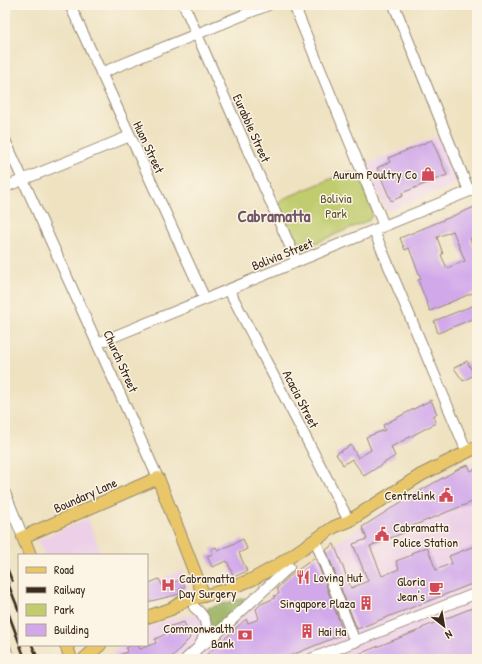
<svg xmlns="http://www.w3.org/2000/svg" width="482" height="664" font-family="'Patrick Hand',sans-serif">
<rect width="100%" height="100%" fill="#fcf5e5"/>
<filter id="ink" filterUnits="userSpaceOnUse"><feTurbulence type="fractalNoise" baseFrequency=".025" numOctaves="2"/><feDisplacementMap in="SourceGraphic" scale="8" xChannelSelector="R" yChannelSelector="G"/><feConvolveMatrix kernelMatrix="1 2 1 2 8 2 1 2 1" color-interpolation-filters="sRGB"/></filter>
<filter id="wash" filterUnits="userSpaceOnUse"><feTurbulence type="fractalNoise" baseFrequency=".012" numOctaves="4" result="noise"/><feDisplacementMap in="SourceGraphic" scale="16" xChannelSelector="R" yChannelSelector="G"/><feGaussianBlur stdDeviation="0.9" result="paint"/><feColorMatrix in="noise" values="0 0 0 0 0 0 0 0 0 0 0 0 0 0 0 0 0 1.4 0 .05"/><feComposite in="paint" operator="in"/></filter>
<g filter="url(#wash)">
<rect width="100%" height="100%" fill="#eee2c1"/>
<path fill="#edd0e8" d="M434,137L438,138L444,142L457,174L456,181L450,187L391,210L385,209L369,172L368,167L373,161Z
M477,460V659H107L121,645H147V628L162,622L182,616L192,615L262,603L297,570L406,495Z
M88,519L102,555H44L38,540Z
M182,570L189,587L185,594L147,604V584Z"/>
<path fill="#c0cc6e" stroke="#7e7b46" d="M347,172L359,175L373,212L371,218L367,221L306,247H300L294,244L279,209V203L283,199Z"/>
<path fill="#98b061" stroke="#6a6d40" d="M244,598L247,603L210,634L211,626L207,611L208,608Z"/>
<g id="blocks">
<path fill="#d1a9eb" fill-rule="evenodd" d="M432,140L447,175L402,193L403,196L391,201L377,168L390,162L388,158Z
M477,206V236L470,239L477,257V291L430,311L418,280L421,279L409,248L405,250L400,238ZM453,231L465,261L447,268L441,255L443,254L437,237Z
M477,304V317L438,333L434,321Z
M467,361L474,375L463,381L454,368Z
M431,400L437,414L433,416L436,423L391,447L395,456L364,476L352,459L343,465L340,459H339L336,454L351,445L358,458L371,450L366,437L385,430L383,425Z
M468,465L471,471L477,468V481H475L477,487V500L410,527L411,530L370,546L382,576L399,569L396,561L412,555L411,553L427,547L436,570L452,563L449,556L477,545V582L357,629L326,550L334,544L351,588L368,581L353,544L367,539L362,527L409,497L462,467Z
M243,539L247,549L239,553L247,571L234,577L227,561L212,567L207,556L213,554L211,549L216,547L218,551Z
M314,558L316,559L344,634L282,659H202L246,619L248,623L259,619L256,609L261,604L275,598L274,596L279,594L277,588L290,576Z
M159,579L163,587L182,579L185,587L179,589L180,594L147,602V584Z
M477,606V659H346L422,629V628Z
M184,622L190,638L170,659H110L127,652L126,648L132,645H138L140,649L156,643L155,639L166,634L164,628Z"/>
</g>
</g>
<g filter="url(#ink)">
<use href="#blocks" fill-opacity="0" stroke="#948670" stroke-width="1"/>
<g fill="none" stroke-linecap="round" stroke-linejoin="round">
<defs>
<path id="minor" d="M70,5L205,299
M184,5L297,262
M294,5L384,226
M394,5L469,191
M101,73L268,5
M5,140L158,478
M5,187L130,136
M374,231L467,452
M229,290L349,521
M98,343L477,188
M5,493L23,537
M318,547L355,642
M194,607C211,620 207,631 199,647
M5,647L9,659
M186,659L199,647L211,639L289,567
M311,659L477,593"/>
<path id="major" d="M30,555L23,537L158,478L204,596
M147,617L171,609L184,601L226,590L253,579L278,565L334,527L349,521L421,475L477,447
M66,645L70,656
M84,659L100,645"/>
</defs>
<use href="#minor" stroke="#948670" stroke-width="12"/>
<use href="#major" stroke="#948670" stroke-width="14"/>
<use href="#minor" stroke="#fff" stroke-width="10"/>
<use href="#major" stroke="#e9c769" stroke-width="12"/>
<path stroke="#3b2a1e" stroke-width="2.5" d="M5,563L12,581
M5,576L19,611
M5,604L19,642
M20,645L25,659
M32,645L38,659"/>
</g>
</g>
<defs>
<symbol id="shop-bare" viewBox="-9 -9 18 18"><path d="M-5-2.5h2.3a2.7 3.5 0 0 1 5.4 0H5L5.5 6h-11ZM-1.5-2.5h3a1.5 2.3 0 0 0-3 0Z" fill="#d1495b" stroke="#fcf5e5" stroke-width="2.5" paint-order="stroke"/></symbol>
<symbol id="civic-bare" viewBox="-9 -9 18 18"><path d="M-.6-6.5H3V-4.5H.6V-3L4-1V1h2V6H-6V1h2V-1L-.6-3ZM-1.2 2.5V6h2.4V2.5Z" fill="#d1495b" stroke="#fcf5e5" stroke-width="2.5" paint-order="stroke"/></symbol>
<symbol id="restaurant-bare" viewBox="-9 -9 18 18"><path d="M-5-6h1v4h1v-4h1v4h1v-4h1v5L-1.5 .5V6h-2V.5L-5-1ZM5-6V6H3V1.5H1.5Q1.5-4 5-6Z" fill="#d1495b" stroke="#fcf5e5" stroke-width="2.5" paint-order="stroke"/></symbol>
<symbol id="hospital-bare" viewBox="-9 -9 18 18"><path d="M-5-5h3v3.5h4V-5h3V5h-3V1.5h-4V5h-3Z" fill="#d1495b" stroke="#fcf5e5" stroke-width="2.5" paint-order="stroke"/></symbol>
<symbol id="cafe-bare" viewBox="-9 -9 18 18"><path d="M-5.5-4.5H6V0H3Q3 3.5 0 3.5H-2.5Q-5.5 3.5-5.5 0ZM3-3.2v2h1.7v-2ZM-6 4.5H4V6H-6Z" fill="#d1495b" stroke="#fcf5e5" stroke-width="2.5" paint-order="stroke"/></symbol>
<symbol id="building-bare" viewBox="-9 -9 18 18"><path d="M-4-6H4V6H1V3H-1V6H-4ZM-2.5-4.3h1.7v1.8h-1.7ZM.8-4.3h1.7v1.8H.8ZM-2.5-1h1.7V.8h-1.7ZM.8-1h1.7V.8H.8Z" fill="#d1495b" stroke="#fcf5e5" stroke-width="2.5" paint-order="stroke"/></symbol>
<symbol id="bank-bare" viewBox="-9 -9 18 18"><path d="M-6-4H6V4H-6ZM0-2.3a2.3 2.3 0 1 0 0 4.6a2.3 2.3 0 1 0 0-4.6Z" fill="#d1495b" stroke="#fcf5e5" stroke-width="2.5" paint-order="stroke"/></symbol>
</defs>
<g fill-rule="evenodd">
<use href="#shop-bare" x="418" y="164" width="20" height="20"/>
<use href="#civic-bare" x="436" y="485" width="20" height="20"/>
<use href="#civic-bare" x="372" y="524" width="20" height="20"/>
<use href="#restaurant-bare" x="293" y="567" width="20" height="20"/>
<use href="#hospital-bare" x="158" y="575" width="20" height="20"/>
<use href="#cafe-bare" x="426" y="578" width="20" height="20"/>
<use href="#building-bare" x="356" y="593" width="20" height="20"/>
<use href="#building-bare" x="297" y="621" width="20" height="20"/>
<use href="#bank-bare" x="235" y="625" width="20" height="20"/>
</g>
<g text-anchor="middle" stroke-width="3" stroke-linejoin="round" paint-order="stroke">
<g font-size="13" fill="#3b2a1e" stroke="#fcf5e5">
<text transform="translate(252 128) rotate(66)" y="5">Eurabbie Street</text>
<text transform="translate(149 147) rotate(65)" y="5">Huon Street</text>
<text transform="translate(282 254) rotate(-22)" y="5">Bolivia Street</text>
<text transform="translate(121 361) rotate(66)" y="5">Church Street</text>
<text transform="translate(301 399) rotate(63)" y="5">Acacia Street</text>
<text transform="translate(85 495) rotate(-24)" y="5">Boundary Lane</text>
</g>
<g font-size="13" fill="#3b2a1e" stroke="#fcf5e5" text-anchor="end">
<text x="417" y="179">Aurum Poultry Co</text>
<text x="435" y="500">Centrelink</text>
<text x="393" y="532" text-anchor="start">Cabramatta<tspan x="393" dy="15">Police Station</tspan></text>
<text x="314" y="582" text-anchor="start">Loving Hut</text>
<text x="179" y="583" text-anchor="start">Cabramatta<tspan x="179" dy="15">Day Surgery</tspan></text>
<text x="425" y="586">Gloria<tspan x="425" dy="15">Jean's</tspan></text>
<text x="355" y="608">Singapore Plaza</text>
<text x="234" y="633">Commonwealth<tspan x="234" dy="15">Bank</tspan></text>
<text x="318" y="636" text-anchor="start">Hai Ha</text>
</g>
<g font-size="13" fill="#5c5232" stroke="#fcf5e5">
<text x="336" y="203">Bolivia<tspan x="336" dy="15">Park</tspan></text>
</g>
<g font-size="17" font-weight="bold" fill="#705666" stroke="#fcf5e5">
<text x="274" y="222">Cabramatta</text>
</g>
</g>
<rect width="482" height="664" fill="none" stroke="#fcf5e5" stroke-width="20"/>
<rect x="18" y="554" width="130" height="92" fill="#fcf5e5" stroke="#afa495"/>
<rect x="26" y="567" width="20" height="6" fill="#e9c769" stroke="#afa495"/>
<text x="54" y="574" font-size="12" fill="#3b2a1e">Road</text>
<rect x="26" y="587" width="20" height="6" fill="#3b2a1e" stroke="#afa495"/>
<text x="54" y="594" font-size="12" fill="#3b2a1e">Railway</text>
<rect x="26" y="604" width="20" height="12" fill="#c0cc6e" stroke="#afa495"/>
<text x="54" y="614" font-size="12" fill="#3b2a1e">Park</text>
<rect x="26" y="624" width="20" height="12" fill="#d1a9eb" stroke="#afa495"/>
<text x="54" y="634" font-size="12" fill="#3b2a1e">Building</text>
<g transform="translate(444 626) rotate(149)" stroke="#fcf5e5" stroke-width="3" paint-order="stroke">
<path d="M0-3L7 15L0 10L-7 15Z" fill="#3b2a1e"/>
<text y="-6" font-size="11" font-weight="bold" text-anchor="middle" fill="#3b2a1e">N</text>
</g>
</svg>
